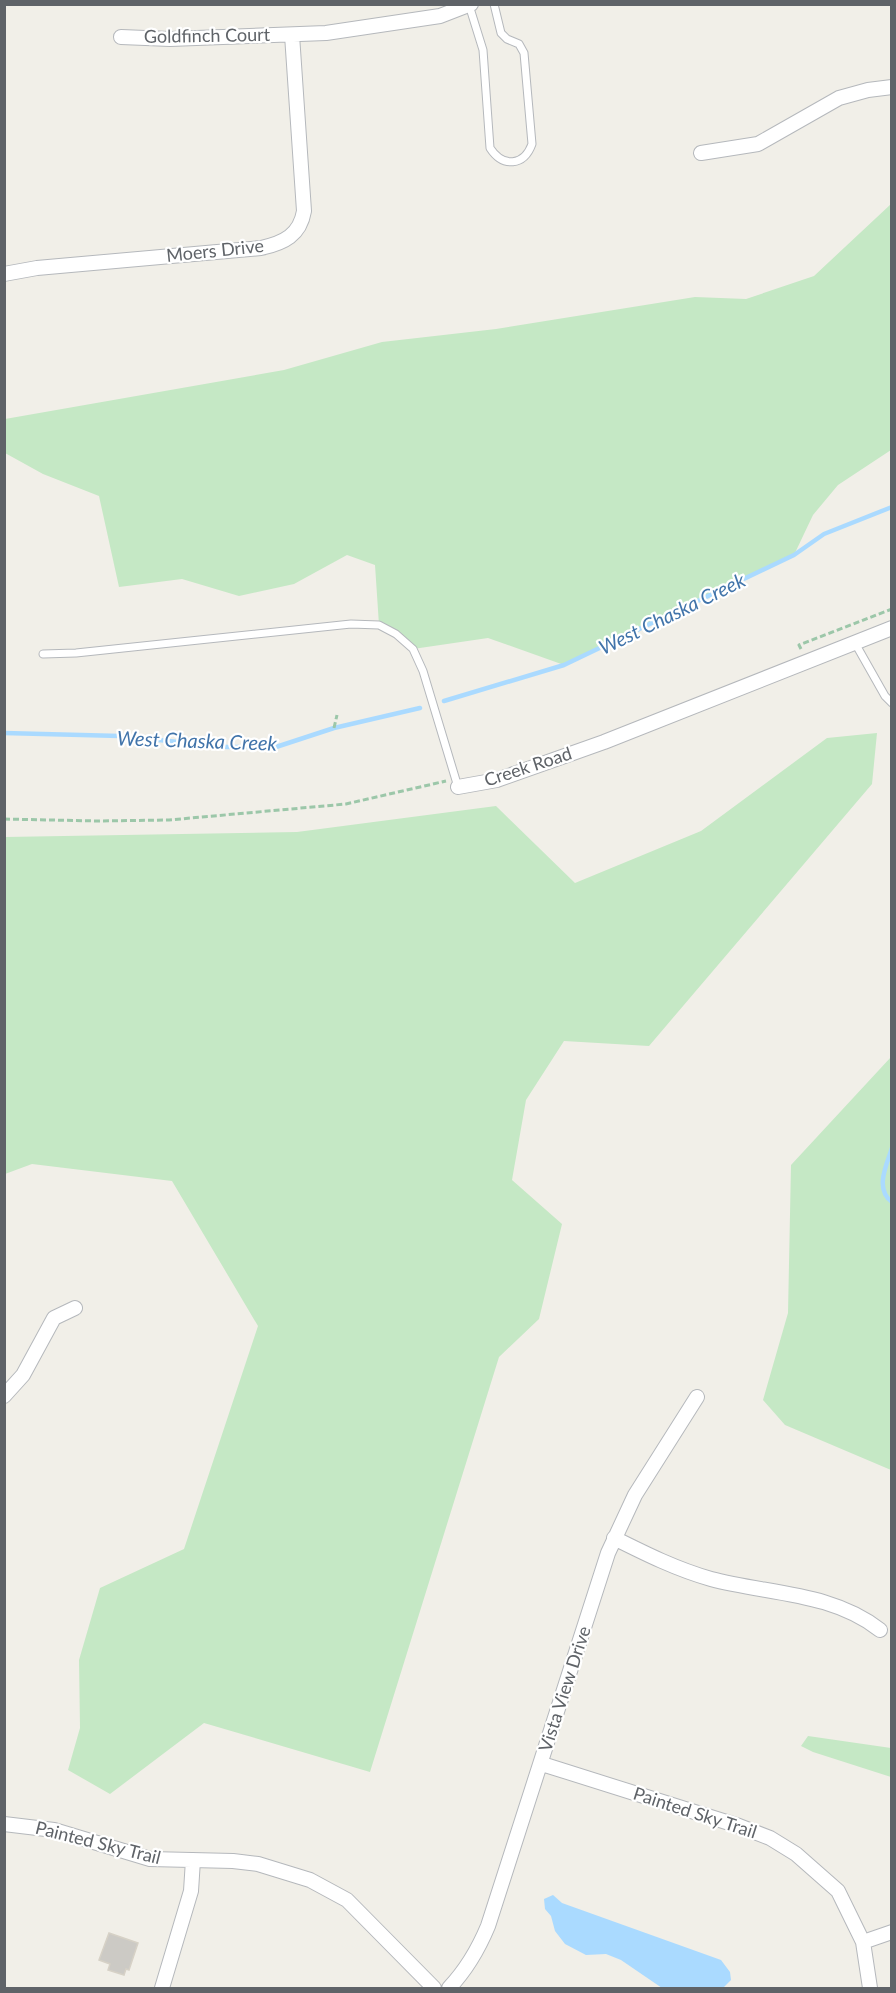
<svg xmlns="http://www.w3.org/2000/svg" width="896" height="1993" font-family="Lato,sans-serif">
<rect width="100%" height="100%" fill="#f1efe8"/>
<path fill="#c5e8c5" d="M891,204V450L838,485L813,515L794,555L564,665L488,638L413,649L379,625L375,565L347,555L294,584L239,596L182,579L119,587L99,496L43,474L5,453V419L284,370L382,342L496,329L695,297L746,299L814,276Z
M877,733L872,784L649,1046L564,1041L526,1100L512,1180L562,1224L539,1319L499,1357L370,1772L204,1723L110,1794L68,1770L80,1728L79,1660L100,1588L184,1549L258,1326L172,1181L32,1164L5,1174V837L297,832L496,806L575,883L701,831L827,738Z
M891,1057V1470L785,1425L763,1400L788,1313L791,1165Z
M808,1736L891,1748V1777L813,1752L801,1746Z"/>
<path fill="#aadaff" d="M553,1895L562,1903L721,1960L730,1972L731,1980L723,1988H662L621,1960L606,1954L586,1955L565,1944L555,1931L551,1916L545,1909L544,1899Z"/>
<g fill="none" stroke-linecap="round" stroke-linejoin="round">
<path stroke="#aadaff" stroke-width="4.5" d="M444,701L564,665L794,555L824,534L892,507
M4,733L120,736L227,747H276L334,728L420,708
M892,1148C887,1164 874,1189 892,1202"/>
</g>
<path fill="#cccac5" stroke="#d6d1c6" stroke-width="1.5" d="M109,1933L138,1943L129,1970L126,1969L124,1975L108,1970L110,1964L99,1960Z"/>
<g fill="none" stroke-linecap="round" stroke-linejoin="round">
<defs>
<path id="service" d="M469,5L483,50L490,148C503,168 524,166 532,144L524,53L519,44L507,39L501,33L494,4
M855,643L885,696L892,703
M43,654L76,653L351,624L379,625L396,634L413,649L423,671L458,787"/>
<path id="minor" d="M121,37L170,39L326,33L440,16L471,4
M701,153L758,144L839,98L868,90L892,87
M4,274L37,268L261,248C284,243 300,235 304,211L292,35
M458,787L497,780L604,742L892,628
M4,1396L23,1375L54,1318L75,1308
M614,1538C646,1554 676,1569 711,1579C767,1594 832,1592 880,1630
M542,1764L739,1826L770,1838L796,1854L838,1891L863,1942L870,1988
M4,1824L54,1830L150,1859L233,1861L258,1864L310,1880L347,1900L434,1988
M863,1942L892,1932
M162,1988L191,1891L193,1860
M449,1988C467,1969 478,1950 488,1926L608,1553L635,1495L697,1397"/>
</defs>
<use href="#service" stroke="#b5b8bc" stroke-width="9"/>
<use href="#minor" stroke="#b5b8bc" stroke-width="16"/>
<path stroke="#9cc7a9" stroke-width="3" stroke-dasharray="6 3" stroke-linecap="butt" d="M801,649L799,645L892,609
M334,728L337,715
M4,819L99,821L169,820L346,804L446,781"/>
<use href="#service" stroke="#fff" stroke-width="7"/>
<use href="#minor" stroke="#fff" stroke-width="14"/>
</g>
<g text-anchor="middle" stroke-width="4.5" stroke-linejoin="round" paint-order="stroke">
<g font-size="18" fill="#5f6368" stroke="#fff">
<text transform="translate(207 36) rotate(-1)" y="6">Goldfinch Court</text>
<text transform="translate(215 251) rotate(-6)" y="6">Moers Drive</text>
<text transform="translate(528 767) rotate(-18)" y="6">Creek Road</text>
<text transform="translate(565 1689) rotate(-72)" y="6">Vista View Drive</text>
<text transform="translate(695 1813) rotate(18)" y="6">Painted Sky Trail</text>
<text transform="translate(98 1843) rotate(14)" y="6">Painted Sky Trail</text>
</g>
<g font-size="20" font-style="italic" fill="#4174aa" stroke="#fff">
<text transform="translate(672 614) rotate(-26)" y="7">West Chaska Creek</text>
<text transform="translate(197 741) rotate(2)" y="7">West Chaska Creek</text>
</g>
</g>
<rect width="896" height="1993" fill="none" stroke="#5f6368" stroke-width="12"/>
</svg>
